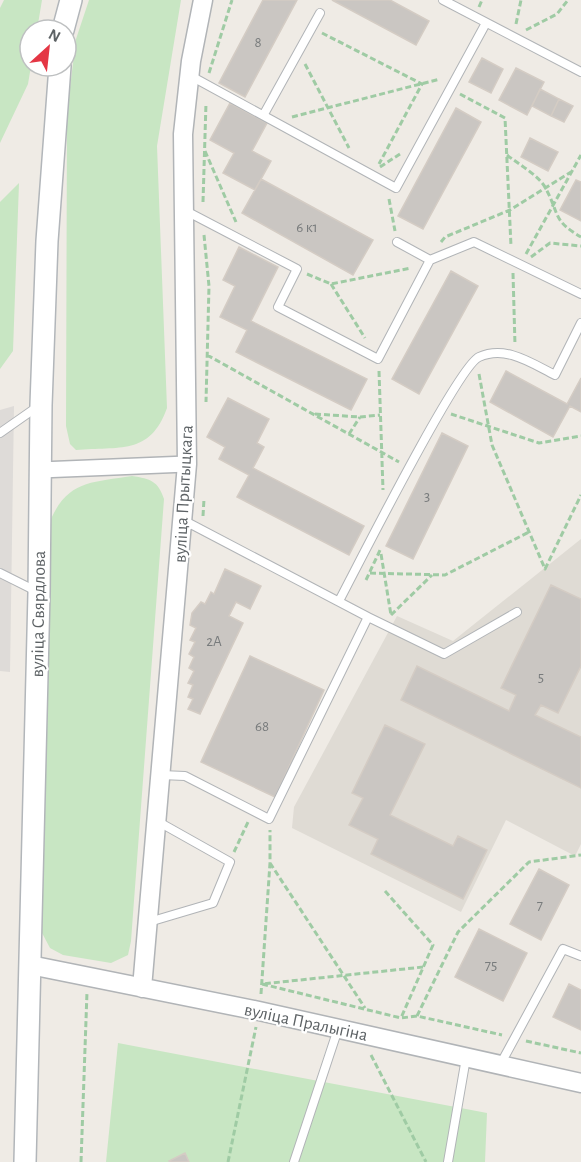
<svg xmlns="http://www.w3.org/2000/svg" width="581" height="1162" font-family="'Alegreya Sans',sans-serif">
<rect width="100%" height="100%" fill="#efebe5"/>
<path fill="#dedbd8" d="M14,406L10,672L0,671V410Z"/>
<path fill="#dfdbd4" d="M581,539V844L575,856L506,820L461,912L292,828L294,807L397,616L453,641Z"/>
<path fill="#c8e6c3" d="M4,0H42L37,30H30L31,66L28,84L0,143V8Z
M89,0H181L157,146L167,408C150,456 119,446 76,450L70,444L66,426L67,112L76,39Z
M19,183L13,351L0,369V202Z
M132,476C151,479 158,481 164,499L131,941L128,955L111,963L63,955L50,948L41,931L48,526C66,480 89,483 132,476Z
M118,1043L487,1113L485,1162H106Z"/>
<path fill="#cac6c2" stroke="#d4ccc4" stroke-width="1.5" d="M263,0H297L245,97L219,83Z
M332,0H390L429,21L416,45Z
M482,58L503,69L491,93L469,82Z
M516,68L544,82L527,115L499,100Z
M540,89L559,99L551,116L532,106Z
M559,99L573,106L564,122L551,116Z
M230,103L267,123L252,151L271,161L255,190L223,173L234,153L210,140Z
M456,108L481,122L423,229L398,216Z
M530,138L558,152L548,171L521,157Z
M261,179L373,240L353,275L242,213Z
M576,180L581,182V221L560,210Z
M239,247L278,267L251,321L367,379L351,410L236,352L247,330L220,317L235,286L223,280Z
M451,271L478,286L419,394L392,379Z
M506,371L567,404L581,378V412L570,406L553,437L490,402Z
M228,398L269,419L257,443L264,447L253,468L364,526L349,555L237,497L249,475L219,459L225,447L207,437Z
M442,433L468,446L413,559L386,546Z
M225,569L261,586L250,609L236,602L229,616L243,623L200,714L188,709L193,699L188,697L193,685L188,683L194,671L189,668L194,657L189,654L195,642L190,640L196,628L190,625L192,613L201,602L205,604L211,592L214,594Z
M551,585L581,599V666L558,713L541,705L535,715L581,737V788L401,700L417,666L509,711L516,695L501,688Z
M250,656L324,690L275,797L201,762Z
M385,725L425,744L390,815L453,846L458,836L487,850L463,899L371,854L378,839L349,825L363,798L352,793Z
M539,869L569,885L541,940L510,924Z
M479,929L527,953L503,1001L455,977Z
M569,984L581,990V1030L553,1017Z
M185,1153L189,1162H170L169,1161Z"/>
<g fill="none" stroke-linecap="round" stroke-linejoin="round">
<defs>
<path id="service" d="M443,0L581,72
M189,75L396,188L486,23
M264,114L320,13
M186,211L297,269L278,307L378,359L430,260L397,242
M430,260L474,242L581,294
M0,433L37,407
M0,573L36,591
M339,601C357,567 458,366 479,357C506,345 531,363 555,375L581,323
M368,617L444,654L517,612
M161,775L185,776L269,819L368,617L183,520
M149,922L213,903L230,862L157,821
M500,1065L563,949L581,956
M294,1162L338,1029
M448,1162L466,1058"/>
<path id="minor" d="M40,470L187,464"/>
<path id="tertiary" d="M30,965L259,1011L581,1083
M142,988L187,464L183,134L191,61L203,0"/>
<path id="secondary" d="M63,30L71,0
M25,1162L39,593L41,405L47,241L60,66"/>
</defs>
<use href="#service" stroke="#b1b4b7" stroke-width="10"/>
<use href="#minor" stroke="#b1b4b7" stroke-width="18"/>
<use href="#tertiary" stroke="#b1b4b7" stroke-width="21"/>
<use href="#secondary" stroke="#b2b6ba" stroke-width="24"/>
<path stroke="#9fcba4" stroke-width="3" stroke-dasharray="6 3" stroke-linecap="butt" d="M479,7L482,0
M516,24L521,0
M526,30L557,14L568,0
M322,33L422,84L379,164
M305,64L349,148
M209,73L232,0
M460,94L505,118L511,246
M292,117L440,79
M205,151L236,222
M507,155C518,164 540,176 546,189C560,215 552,220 581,237
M380,167L400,154
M389,199L395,231
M203,202L206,103
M204,235L209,286L206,402
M441,242L445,237L510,210L571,172
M526,254L581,155
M531,257L550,243L581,246
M513,273L515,345
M307,274L331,284L411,268
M331,284L365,338
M207,355L399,462
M379,371L383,490
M479,374L492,445L545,569L581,495
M315,414L360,417L380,415
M451,414L539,443L581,436
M349,434L360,417
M203,516L204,499
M381,554L391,615
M370,573L445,575L529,532
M366,580L381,548
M391,615L432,575
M234,852L248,822
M270,863L365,1008
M385,891L433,945L401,1018
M423,967L262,984L401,1018L417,1016L502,1035
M261,994L270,863V830
M417,1016L458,932L529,862L581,855
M526,1041L581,1053
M371,1055L426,1162
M81,1162L87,992
M228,1162L256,1027"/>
<use href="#service" stroke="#fff" stroke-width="8"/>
<use href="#minor" stroke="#fff" stroke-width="15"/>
<use href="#tertiary" stroke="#fff" stroke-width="18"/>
<use href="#secondary" stroke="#fff" stroke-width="21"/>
</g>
<g text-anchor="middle" stroke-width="4.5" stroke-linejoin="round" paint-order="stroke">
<g font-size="15" fill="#787b7c">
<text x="258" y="47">8</text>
<text x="307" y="232">6 к1</text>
<text x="427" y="501">3</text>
<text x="214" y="646">2А</text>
<text x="541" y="682">5</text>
<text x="262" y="731">68</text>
<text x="540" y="910">7</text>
<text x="491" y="970">75</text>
</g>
<g font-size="18" fill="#5d6265" stroke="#fff">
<text transform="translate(183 494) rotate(-87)" y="6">вуліца Прытыцкага</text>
<text transform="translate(38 614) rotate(-89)" y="6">вуліца Свярдлова</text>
<text transform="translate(306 1022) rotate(12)" y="6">вуліца Пралыгіна</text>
</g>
</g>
<g transform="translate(48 48) rotate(27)"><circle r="28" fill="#ffffff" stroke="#bec0c1" stroke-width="1.5"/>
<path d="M0-4.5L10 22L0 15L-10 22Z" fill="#e43644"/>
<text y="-9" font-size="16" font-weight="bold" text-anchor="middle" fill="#5d6265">N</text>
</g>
</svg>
